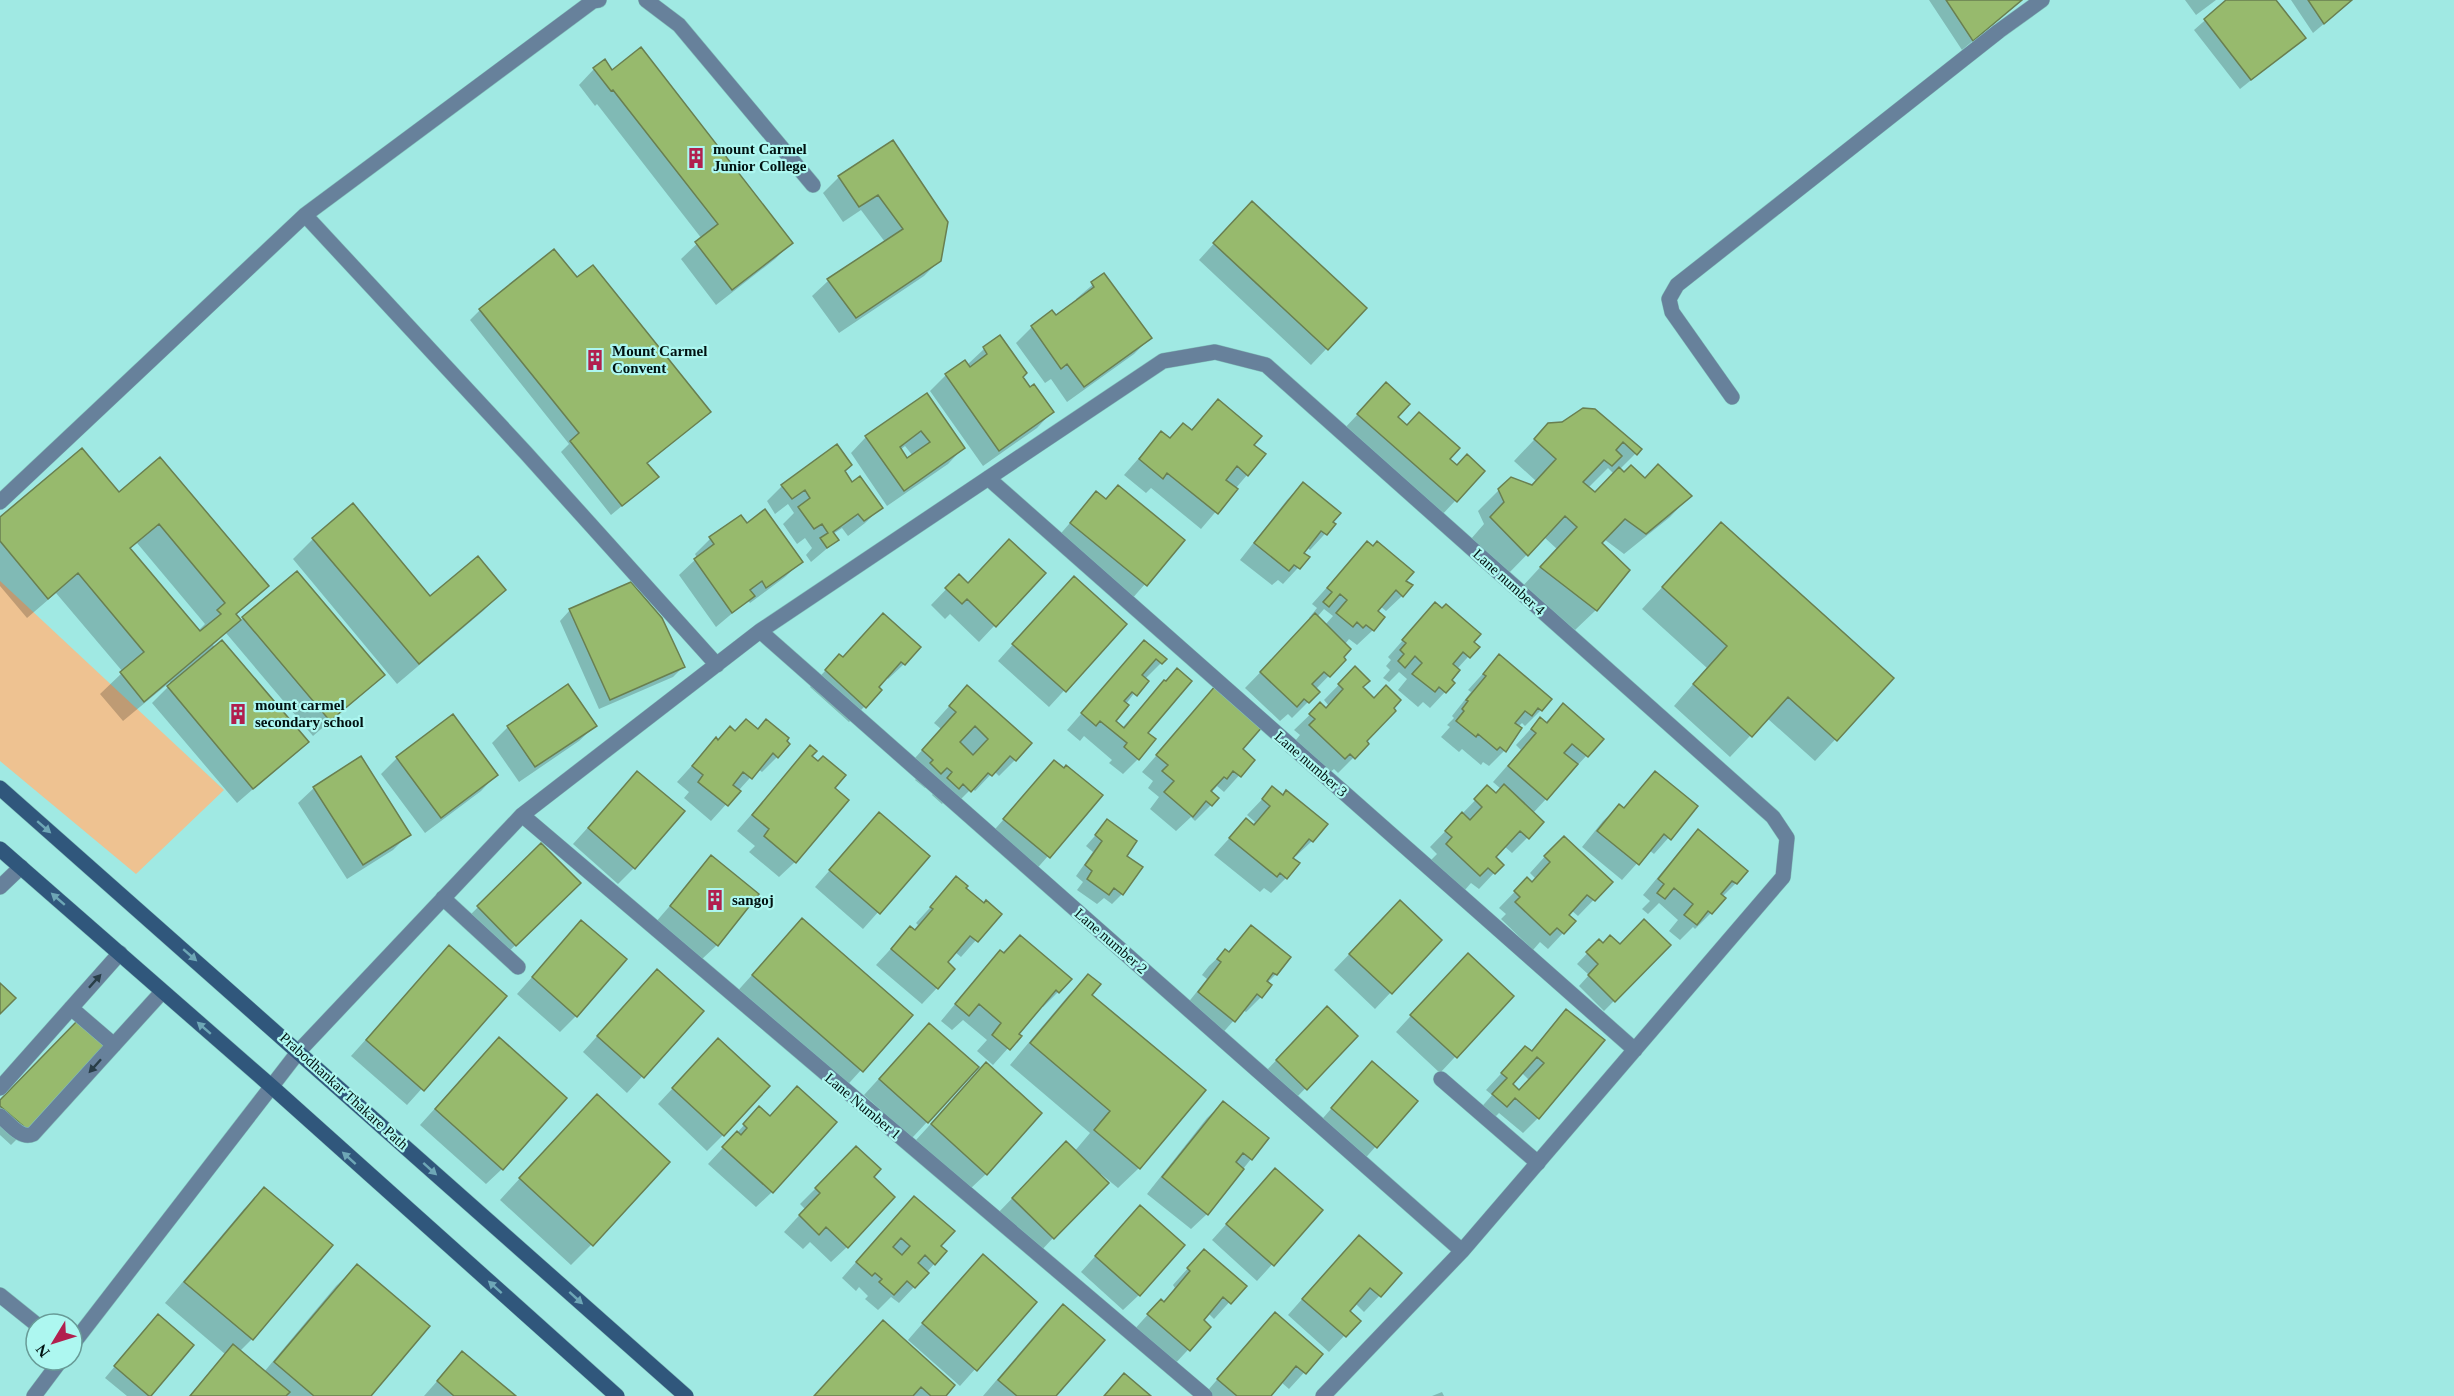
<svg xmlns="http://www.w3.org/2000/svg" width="2454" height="1396" font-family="Georgia,serif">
<rect width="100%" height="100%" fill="#a0e9e3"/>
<path fill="#eec291" d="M0,581L224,790L136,874L0,761Z"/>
<path fill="#0003" fill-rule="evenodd" d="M1929,0H2021L1962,50Z
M2185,0H2216L2196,15Z
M2228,0H2275L2304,38L2240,89L2194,30Z
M2291,0H2352L2313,33Z
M594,69L612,72L791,243L775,259L716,305L681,259L702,239L597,104L595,106L579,85Z
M892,142L940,260L924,276L839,333L812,296L828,281L885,242L861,210L843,222L823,193L839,177Z
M1237,218L1365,308L1311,365L1199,260Z
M1104,275L1150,338L1134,354L1067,402L1051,379L1045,383L1016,343L1032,327L1052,312L1056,317L1077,301L1076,299Z
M480,310L698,422L646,464L657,477L611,515L561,452L569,444L470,320Z
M1000,337L1021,377L1052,412L1037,428L983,466L930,391L946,375L965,362L967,365L984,349Z
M1386,384L1396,418L1457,467L1483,471L1440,517L1343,430Z
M927,395L963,448L948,464L887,506L851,453L866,437ZM905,446L913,456L907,460L900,450Z
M1218,401L1252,445L1247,475L1201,529L1151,488L1146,493L1124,475L1161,433L1169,439L1183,425L1190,431Z
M1583,410L1640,449L1619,470L1624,474L1690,496L1670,517L1624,554L1604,539L1600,544L1596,610L1575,630L1521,588L1557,549L1544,537L1507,575L1471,539L1484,524L1478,511L1499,490L1531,486L1536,481L1514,461L1549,424H1563ZM1608,468L1614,474L1595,494L1588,488Z
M843,472L852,484L881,508L865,523L848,536L842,528L833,534L837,540L811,562L806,555L812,548L805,538L797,544L783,524L794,513L788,504L775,514L767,501L782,486Z
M1303,484L1334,524L1310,550L1307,547L1302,553L1308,557L1283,584L1278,580L1272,585L1240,560L1287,500Z
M1118,487L1183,541L1130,601L1056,539L1096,493L1105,500Z
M118,494L267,586L235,616L240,621L297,573L383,675L313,736L226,633L213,645L307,742L237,803L152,703L171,684L170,682L123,721L100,694L123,672L56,593L27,618L0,586V519ZM137,543L205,624L198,631L129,550Z
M1721,524L1892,679L1815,761L1767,718L1730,757L1674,706L1707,668L1642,609Z
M747,525L801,562L785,577L750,603L748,600L716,627L679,575L697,558L695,554L710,539Z
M313,539L430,598L504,590L483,611L397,684L293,559Z
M1367,543L1404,581L1402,596L1386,611L1380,606L1376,611L1373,630L1357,645L1349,639L1345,644L1342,657L1344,660L1315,690L1318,692L1292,718L1288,714L1280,721L1245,688L1311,620L1309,618L1317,608L1312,604ZM1324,609L1333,616L1325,625L1317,617Z
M1044,573L979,642L950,614L945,619L931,605L959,576L968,584Z
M1058,594L1125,624L1049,707L998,661Z
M1435,604L1477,647L1457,669L1445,692L1430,708L1423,702L1418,707L1398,690L1407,679L1399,672L1389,682L1383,678L1390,670L1386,666L1391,660L1388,657Z
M570,610L683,667L673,677L599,709L560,621Z
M868,631L904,664L888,679L886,677L865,706L849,722L810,687L839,656L843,659Z
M1144,642L1164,660L1145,679L1113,721L1122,728L1164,682L1138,759L1123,774L1109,763L1112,760L1084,736L1080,741L1067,730Z
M1499,656L1541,710L1525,726L1522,723L1518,727L1520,729L1504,751L1489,766L1483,762L1481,765L1462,749L1459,752L1441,737L1450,727L1447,725L1454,718L1452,716L1471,692L1468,690Z
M1355,668L1361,687L1365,741L1367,744L1338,773L1334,769L1328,774L1295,741L1300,735L1294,730L1320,705L1325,709L1329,706L1324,700Z
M1216,687L1241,749L1253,760L1224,792L1217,786L1211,793V805L1195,821L1191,817L1176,831L1150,809L1159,797L1148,788L1153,781L1142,772Z
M952,703L1015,760L999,776L994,771L975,791L972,788L954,806L946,799L942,804L932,795L937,789L930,783L925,788L915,780L918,777L907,767L941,729L934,723Z
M1563,705L1602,739L1533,813L1542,822L1527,838L1512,853L1504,846L1494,857L1502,865L1494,873L1479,889L1471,883L1464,891L1431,860L1437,854L1430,847L1488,787L1496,795L1501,789L1493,782L1521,750L1516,745L1540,719L1545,723Z
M452,716L496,775L481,791L425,833L381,774L397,758Z
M595,726L579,741L519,782L492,743L508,727Z
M757,731L784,742L777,757L762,772L758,769L711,821L684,798L689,792L677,782L716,739L717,741L734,732Z
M810,747V757L833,789L795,862L779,877L749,852L755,846L737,831Z
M1054,762L1101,796L1033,873L989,836Z
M637,773L634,868L618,884L573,844Z
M1655,773L1696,807L1654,854L1649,850L1622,880L1582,847L1603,821L1619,806L1623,809Z
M314,788L409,834L393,850L347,879L298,803Z
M1273,788L1312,841L1296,856L1294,855L1286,878L1271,893L1264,888L1260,892L1214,855L1246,820L1252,825L1255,822L1247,815Z
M879,814L928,856L863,929L815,887Z
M1108,821L1125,856L1122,894L1112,904L1104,898L1097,904L1077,890L1083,882L1076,876L1093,852L1086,846Z
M1698,831L1736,883L1722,897L1711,913L1695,929L1693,927L1680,940L1669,931L1678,920L1659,903L1648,914L1642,909L1650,901L1643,895L1683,847Z
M541,845L579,883L500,960L462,923Z
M1548,853L1611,882L1578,916L1571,910L1567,915L1563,933L1548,949L1540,942L1533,950L1501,919L1506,914L1499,908L1527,879L1531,884L1536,879L1530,873Z
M712,857L717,945L701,960L655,923Z
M957,878L964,888L983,905L999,914L961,957L955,952L946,962L937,988L922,1004L876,965L910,928L913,931L918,925L916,923Z
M1384,918L1440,940L1375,1009L1334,970Z
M802,920L911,1015L841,1092L733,996Z
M581,922L576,1016L560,1032L517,994Z
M1251,927L1276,974L1267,983L1261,997L1246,1012L1243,1010L1219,1037L1183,1009L1207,979L1202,975L1209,966L1225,951L1227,953Z
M1020,937L1058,992L1043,1007L1041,1006L1017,1034L1019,1036L993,1065L977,1051L987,1040L963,1020L952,1030L941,1021L985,968Z
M1599,941L1603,945L1620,946L1669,945L1604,1011L1579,986L1589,975L1577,964Z
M449,947L505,996L407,1105L351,1056Z
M1452,971L1512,996L1440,1073L1396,1032Z
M1088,976L1090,995L1139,1168L1118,1188L1101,1174L1053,1238L1038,1254L997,1214L1050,1159L1074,1152L1090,1133L1010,1065L1068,996Z
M642,986L702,1011L627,1093L583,1052Z
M1327,1008L1356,1036L1295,1099L1266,1071Z
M1566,1011L1538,1118L1523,1133L1499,1113L1490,1122L1478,1111L1492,1095L1486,1090L1510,1064L1530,1052ZM1521,1072L1529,1080L1519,1091L1511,1084Z
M914,1040L927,1122L912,1138L864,1095Z
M483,1055L502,1169L486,1184L420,1125Z
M703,1056L723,1135L707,1151L658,1104Z
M1357,1079L1416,1101L1361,1163L1317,1125Z
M971,1080L986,1174L970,1189L916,1140Z
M0,1102L27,1129L11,1145L0,1135Z
M1223,1103L1267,1139L1207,1214L1191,1229L1147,1194L1207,1118Z
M759,1109L772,1192L756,1207L708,1164Z
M576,1117L592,1244L571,1265L500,1200Z
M856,1148L872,1177L847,1247L831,1262L810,1242L803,1249L784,1232L805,1209L800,1204Z
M1275,1170L1321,1211L1257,1281L1212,1240Z
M265,1189L252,1339L240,1351L264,1372L336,1286L357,1266L369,1396H189L225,1354L165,1303L244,1209Z
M899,1213L939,1246L934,1264L914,1287L899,1303L891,1297L878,1310L865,1299L868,1296L859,1287L856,1291L842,1278Z
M1125,1223L1139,1295L1123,1310L1081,1272Z
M1343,1253L1400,1274L1364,1312L1355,1303L1348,1311L1358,1321L1329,1352L1288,1315Z
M1189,1267L1244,1286L1214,1319L1208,1313L1201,1320L1209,1327L1173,1366L1133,1331L1160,1301L1162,1303L1175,1288L1173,1285Z
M968,1271L1035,1302L960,1386L908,1340Z
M1063,1306L1054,1396H983L1047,1321Z
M883,1322L944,1396H814L862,1343Z
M148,1327L150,1396H127L105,1378Z
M1260,1330L1321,1354L1289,1389L1281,1382L1269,1396H1203Z
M462,1353L513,1396H424Z
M1442,1392L1444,1396H1432Z"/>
<path fill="#97ba6d" stroke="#697f50" stroke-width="1.5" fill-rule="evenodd" d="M1946,0H2022L1973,41Z
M2226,0H2276L2306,38L2251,80L2204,19Z
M2308,0H2352L2324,24Z
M641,47L793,243L732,290L695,242L718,224L613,90L611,91L593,68L605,59L612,70Z
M893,140L948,222L941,261L856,318L827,279L903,229L878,195L859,207L838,176Z
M1252,201L1367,308L1328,350L1213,243Z
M554,249L577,277L593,265L711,412L647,463L659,477L622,506L570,441L579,433L479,309Z
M1104,273L1152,338L1084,387L1067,364L1061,369L1031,326L1052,310L1056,315L1094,287L1091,282Z
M1000,335L1027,373L1023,377L1030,387L1034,384L1054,412L999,451L945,374L965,360L970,367L987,354L983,347Z
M1386,382L1410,404L1398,417L1407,425L1419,412L1460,448L1450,459L1457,465L1467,454L1485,471L1457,502L1357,414Z
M927,393L965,448L904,491L865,436ZM921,431L930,442L907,458L900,447Z
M1218,399L1262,436L1254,445L1266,454L1248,476L1237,466L1226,480L1238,489L1218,514L1167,473L1163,479L1139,459L1161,431L1170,438L1183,423L1192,430Z
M1583,408L1595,409L1642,449L1637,455L1623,442L1616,450L1622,456L1612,466L1604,460L1583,482L1595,492L1619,467L1624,472L1631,465L1645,478L1658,464L1692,496L1646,534L1625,519L1602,543L1630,570L1597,611L1540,567L1577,527L1565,516L1528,556L1490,517L1504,502L1498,489L1511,477L1532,485L1556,459L1534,439L1548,423L1562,422Z
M837,444L852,465L845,471L852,482L860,476L883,508L864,521L858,514L833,532L839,540L827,548L820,538L828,533L822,524L814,529L798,507L810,498L805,490L792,499L781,485Z
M82,448L119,492L160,457L269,586L236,614L241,620L144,702L120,672L144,652L78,573L48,599L0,541V517ZM159,524L225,603L217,610L221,614L200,631L130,548Z
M1303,482L1341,513L1333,522L1336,524L1327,535L1321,531L1304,553L1310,557L1300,569L1294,565L1289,571L1254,543Z
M1118,485L1185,540L1147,586L1070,523L1096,491L1106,499Z
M353,503L430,596L478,556L506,590L419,664L312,538Z
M765,509L803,562L766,588L762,581L750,590L755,596L732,613L694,559L714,544L709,537L741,515L747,523Z
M1721,522L1894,678L1837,741L1788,697L1752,737L1693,684L1727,646L1662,587Z
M1009,539L1046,573L996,627L967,599L962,604L945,588L959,574L968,583Z
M1367,541L1373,546L1377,541L1414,572L1406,581L1413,585L1403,597L1396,590L1378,611L1385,617L1374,631L1366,625L1363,628L1357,622L1353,627L1336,613L1347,600L1340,594L1329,607L1323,602L1332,592L1327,588Z
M297,571L385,675L330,721L242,617Z
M1074,576L1127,624L1066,692L1012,644Z
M631,582L662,618L685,667L610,700L569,609Z
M1435,602L1442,608L1446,604L1481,634L1474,642L1480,647L1470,658L1463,652L1453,664L1460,670L1452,680L1455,683L1446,693L1439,687L1435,692L1412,674L1422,663L1415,656L1405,668L1398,661L1404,654L1400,650L1406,643L1402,640Z
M883,613L921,647L905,665L901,662L879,687L882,690L866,708L825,670L839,654L843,657Z
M1315,613L1351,649L1344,657L1346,660L1330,677L1324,672L1312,684L1320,692L1309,703L1304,699L1297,707L1260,672Z
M222,640L309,742L253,789L167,686Z
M1144,640L1167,659L1162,664L1156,659L1142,675L1149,681L1137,696L1132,692L1124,701L1129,705L1116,721L1124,728L1164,680L1166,681L1177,668L1192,681L1148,733L1156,739L1139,760L1124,747L1127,743L1100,721L1096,726L1081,713Z
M1499,654L1552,699L1542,711L1538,708L1532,716L1525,711L1515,723L1522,728L1506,752L1500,747L1497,750L1478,734L1476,737L1456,721L1464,711L1462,709L1468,701L1466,700L1486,676L1483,674Z
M1355,666L1370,681L1363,687L1374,698L1386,685L1401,700L1394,708L1396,711L1367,741L1369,744L1355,759L1350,754L1345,759L1309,725L1315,719L1309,714L1320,702L1326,708L1343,689L1338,684Z
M568,684L597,726L535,767L507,726Z
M967,685L1032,743L1016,761L1010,756L992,776L988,773L971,792L963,784L959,789L947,778L952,772L947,768L941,774L930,763L933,760L922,750L956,712L949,706ZM975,726L988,739L973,755L960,742Z
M1216,685L1263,726L1243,749L1255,760L1241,777L1233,771L1227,779L1224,777L1211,791L1219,798L1212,806L1206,801L1193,817L1164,792L1174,781L1162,771L1168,765L1156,755Z
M1563,703L1604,739L1588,757L1572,744L1564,753L1578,764L1547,800L1508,766L1536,733L1531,729L1540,717L1547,723Z
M453,714L498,775L441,818L396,757Z
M746,719L758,729L766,719L789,738L787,741L790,744L778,758L773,753L752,779L743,772L733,785L741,791L728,806L698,782L703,775L692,766L716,737L718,740L730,726L735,731Z
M810,745L817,751L812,756L818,761L823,756L846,775L835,788L849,800L796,863L764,836L769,829L752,815Z
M361,756L411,835L363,865L313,787Z
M1054,760L1064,768L1066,765L1103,795L1050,858L1003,819Z
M637,771L685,811L635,869L588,828Z
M1655,771L1698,806L1671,840L1664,834L1639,865L1597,831L1619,804L1624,808Z
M1504,784L1544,822L1529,839L1520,831L1496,857L1504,865L1495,874L1488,868L1480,876L1446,844L1452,837L1445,831L1462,812L1470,820L1482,807L1474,799L1487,785L1496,793Z
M1272,786L1283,795L1286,790L1328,824L1313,842L1309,839L1293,858L1300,863L1287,879L1280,873L1277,877L1229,838L1246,818L1254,825L1270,806L1262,799Z
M879,812L930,856L880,914L829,870Z
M1107,819L1137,841L1127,856L1143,867L1123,895L1114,888L1109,895L1087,879L1092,871L1085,865L1102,841L1095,835Z
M1698,829L1748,871L1737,884L1732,881L1721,894L1726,898L1712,914L1708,911L1697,925L1684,915L1693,904L1674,888L1665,899L1657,893L1664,884L1658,879Z
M1564,836L1613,882L1595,901L1587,895L1569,915L1576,921L1564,934L1557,928L1550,935L1515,902L1520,897L1514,891L1527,877L1532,882L1550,862L1544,856Z
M541,843L581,883L516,946L477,906Z
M711,855L759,894L718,946L670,906Z
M956,876L968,886L966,888L984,903L986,900L1002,914L978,942L970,936L948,962L955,969L938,989L891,949L910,926L915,930L933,909L930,907Z
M1400,900L1442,940L1392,994L1349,954Z
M802,918L913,1015L863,1072L752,975Z
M1644,919L1671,945L1615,1002L1588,975L1598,964L1586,952L1599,939L1603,943L1610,935L1620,944Z
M581,920L627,959L577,1017L532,977Z
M1251,925L1291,957L1277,975L1273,973L1267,981L1272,985L1262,998L1257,994L1235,1022L1198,992L1221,962L1217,959L1225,949L1229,952Z
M1020,935L1072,979L1059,993L1056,990L1019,1034L1022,1036L1010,1050L992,1035L1001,1023L979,1004L969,1016L955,1004L1000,950L1004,953Z
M449,945L507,996L424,1091L366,1040Z
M1468,953L1514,996L1457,1058L1410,1015Z
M657,969L704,1011L644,1078L597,1036Z
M1088,974L1101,984L1092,995L1206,1090L1140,1169L1094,1130L1110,1111L1030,1043Z
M0,983L16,998L0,1014Z
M1327,1006L1358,1036L1307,1090L1276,1060Z
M1566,1009L1605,1040L1539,1119L1515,1098L1507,1107L1492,1094L1507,1078L1501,1073L1525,1046L1532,1051ZM1537,1057L1544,1063L1519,1090L1513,1084Z
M78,1020L106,1043L28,1130L0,1106V1100Z
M929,1023L979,1067L928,1123L879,1079Z
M499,1037L567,1098L503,1170L435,1109Z
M718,1038L770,1086L724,1136L672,1088Z
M1372,1061L1418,1101L1377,1148L1331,1108Z
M986,1062L1042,1113L987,1175L931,1124Z
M797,1086L837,1122L773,1193L722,1147L737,1131L741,1135L747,1128L743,1124L759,1106L770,1116Z
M597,1094L670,1162L593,1246L519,1178Z
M1223,1101L1269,1138L1252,1160L1243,1153L1236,1162L1244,1169L1208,1215L1162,1177Z
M1066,1141L1109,1183L1054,1239L1012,1198Z
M856,1146L881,1169L874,1177L895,1197L848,1248L826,1227L819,1235L799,1215L820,1193L815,1188Z
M1275,1168L1323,1210L1274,1266L1226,1224Z
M264,1187L333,1245L253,1340L184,1282Z
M914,1196L955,1231L941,1246L947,1251L935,1265L925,1255L918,1263L929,1273L915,1288L907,1281L894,1295L879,1282L882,1279L875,1273L872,1276L856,1262ZM901,1238L910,1246L902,1255L893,1247Z
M1140,1205L1185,1245L1140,1296L1095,1256Z
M1359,1235L1402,1273L1381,1297L1370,1288L1350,1311L1361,1321L1346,1337L1302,1299Z
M1204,1249L1247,1286L1231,1304L1223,1297L1204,1320L1211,1327L1190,1351L1147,1314L1161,1299L1164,1302L1190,1271L1187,1268Z
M983,1254L1037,1302L977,1371L922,1323Z
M357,1264L430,1326L371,1396H314L274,1362Z
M1063,1304L1105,1340L1056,1396H1017L998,1380Z
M1275,1312L1323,1354L1306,1374L1296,1366L1271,1396H1237L1217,1379Z
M158,1314L194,1345L151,1396H149L114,1366Z
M883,1320L955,1385L946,1396H931L921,1387L913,1396H814Z
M233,1344L290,1392L286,1396H190Z
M462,1351L516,1396H454L437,1381Z
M1124,1373L1151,1396H1104Z"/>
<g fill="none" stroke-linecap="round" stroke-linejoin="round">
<defs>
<path id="service" d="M443,898L518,967
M71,1008L114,1045
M1441,1079L1538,1163
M0,1088L120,953
M0,1116C9,1123 21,1140 33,1134L162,992"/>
<path id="minor" d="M646,0L679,25L813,185
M305,215L525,452L717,665
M1732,397L1672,312L1669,299L1677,285L1999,31L2042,0
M988,478L1635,1050
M0,502L305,215L593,1L599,0
M760,631L1462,1251
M522,815L1205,1396
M0,887L21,867
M0,1295L36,1324
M72,1345L299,1051L522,815L760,631L1163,361L1215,352L1266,365L1773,817L1787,838L1783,877L1462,1251L1323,1396
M34,1396L61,1360"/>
<path id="secondary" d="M0,788L686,1396
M0,849L271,1086L617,1396"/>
</defs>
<use href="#service" stroke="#83c2bd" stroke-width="16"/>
<use href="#minor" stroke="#83c2bd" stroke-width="16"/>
<use href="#secondary" stroke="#83c2bd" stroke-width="16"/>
<use href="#service" stroke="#67819b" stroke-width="15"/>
<use href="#minor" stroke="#67819b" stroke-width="15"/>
<use href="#secondary" stroke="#30577c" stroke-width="15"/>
</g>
<defs><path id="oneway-solid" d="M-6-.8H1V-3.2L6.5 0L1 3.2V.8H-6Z" transform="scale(1.5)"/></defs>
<g fill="#6ea7b6">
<use href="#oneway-solid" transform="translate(44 827) rotate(41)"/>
<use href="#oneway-solid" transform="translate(58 899) rotate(-139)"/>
<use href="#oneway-solid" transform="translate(190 955) rotate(41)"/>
<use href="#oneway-solid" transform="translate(204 1028) rotate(-139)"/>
<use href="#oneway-solid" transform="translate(349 1158) rotate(-138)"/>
<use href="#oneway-solid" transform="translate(430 1169) rotate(42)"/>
<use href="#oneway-solid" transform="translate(495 1287) rotate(-138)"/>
<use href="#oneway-solid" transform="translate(576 1298) rotate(42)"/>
</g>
<g fill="#293e48">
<use href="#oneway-solid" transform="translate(95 981) rotate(-48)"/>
<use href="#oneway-solid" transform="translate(95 1066) rotate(132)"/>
</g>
<defs>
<symbol id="building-bare" viewBox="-9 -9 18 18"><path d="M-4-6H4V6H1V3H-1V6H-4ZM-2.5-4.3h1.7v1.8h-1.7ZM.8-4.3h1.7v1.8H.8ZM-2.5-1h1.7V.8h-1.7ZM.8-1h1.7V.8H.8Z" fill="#b11f4e" stroke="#adf7f0" stroke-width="2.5" paint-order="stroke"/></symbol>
</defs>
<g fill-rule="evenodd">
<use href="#building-bare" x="681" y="143" width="30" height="30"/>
<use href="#building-bare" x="580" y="345" width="30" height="30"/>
<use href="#building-bare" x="223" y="699" width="30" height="30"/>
<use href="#building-bare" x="700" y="885" width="30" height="30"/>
</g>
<g text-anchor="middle" stroke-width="4.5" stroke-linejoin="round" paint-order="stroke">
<g font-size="15" font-weight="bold" fill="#001211" stroke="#adf7f0" text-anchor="start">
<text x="713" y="154">mount Carmel<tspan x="713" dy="17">Junior College</tspan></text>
<text x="612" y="356">Mount Carmel<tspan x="612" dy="17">Convent</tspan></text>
<text x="255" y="710">mount carmel<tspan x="255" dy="17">secondary school</tspan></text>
<text x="732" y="905">sangoj</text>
</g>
<g font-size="15" fill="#001211" stroke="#adf7f0">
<text transform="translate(1509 582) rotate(42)" y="5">Lane number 4</text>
<text transform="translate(1311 764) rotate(41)" y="5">Lane number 3</text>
<text transform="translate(1111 941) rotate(41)" y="5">Lane number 2</text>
<text transform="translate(344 1091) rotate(42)" y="5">Prabodhankar Thakare Path</text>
<text transform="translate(863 1106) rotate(40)" y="5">Lane Number 1</text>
</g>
</g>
<g transform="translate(54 1342) rotate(232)"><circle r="28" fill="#adf7f0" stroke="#689b97" stroke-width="1.5"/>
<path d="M0-4.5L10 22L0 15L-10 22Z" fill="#b11f4e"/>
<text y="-9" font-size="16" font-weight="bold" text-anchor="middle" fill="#001211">N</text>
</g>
</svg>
